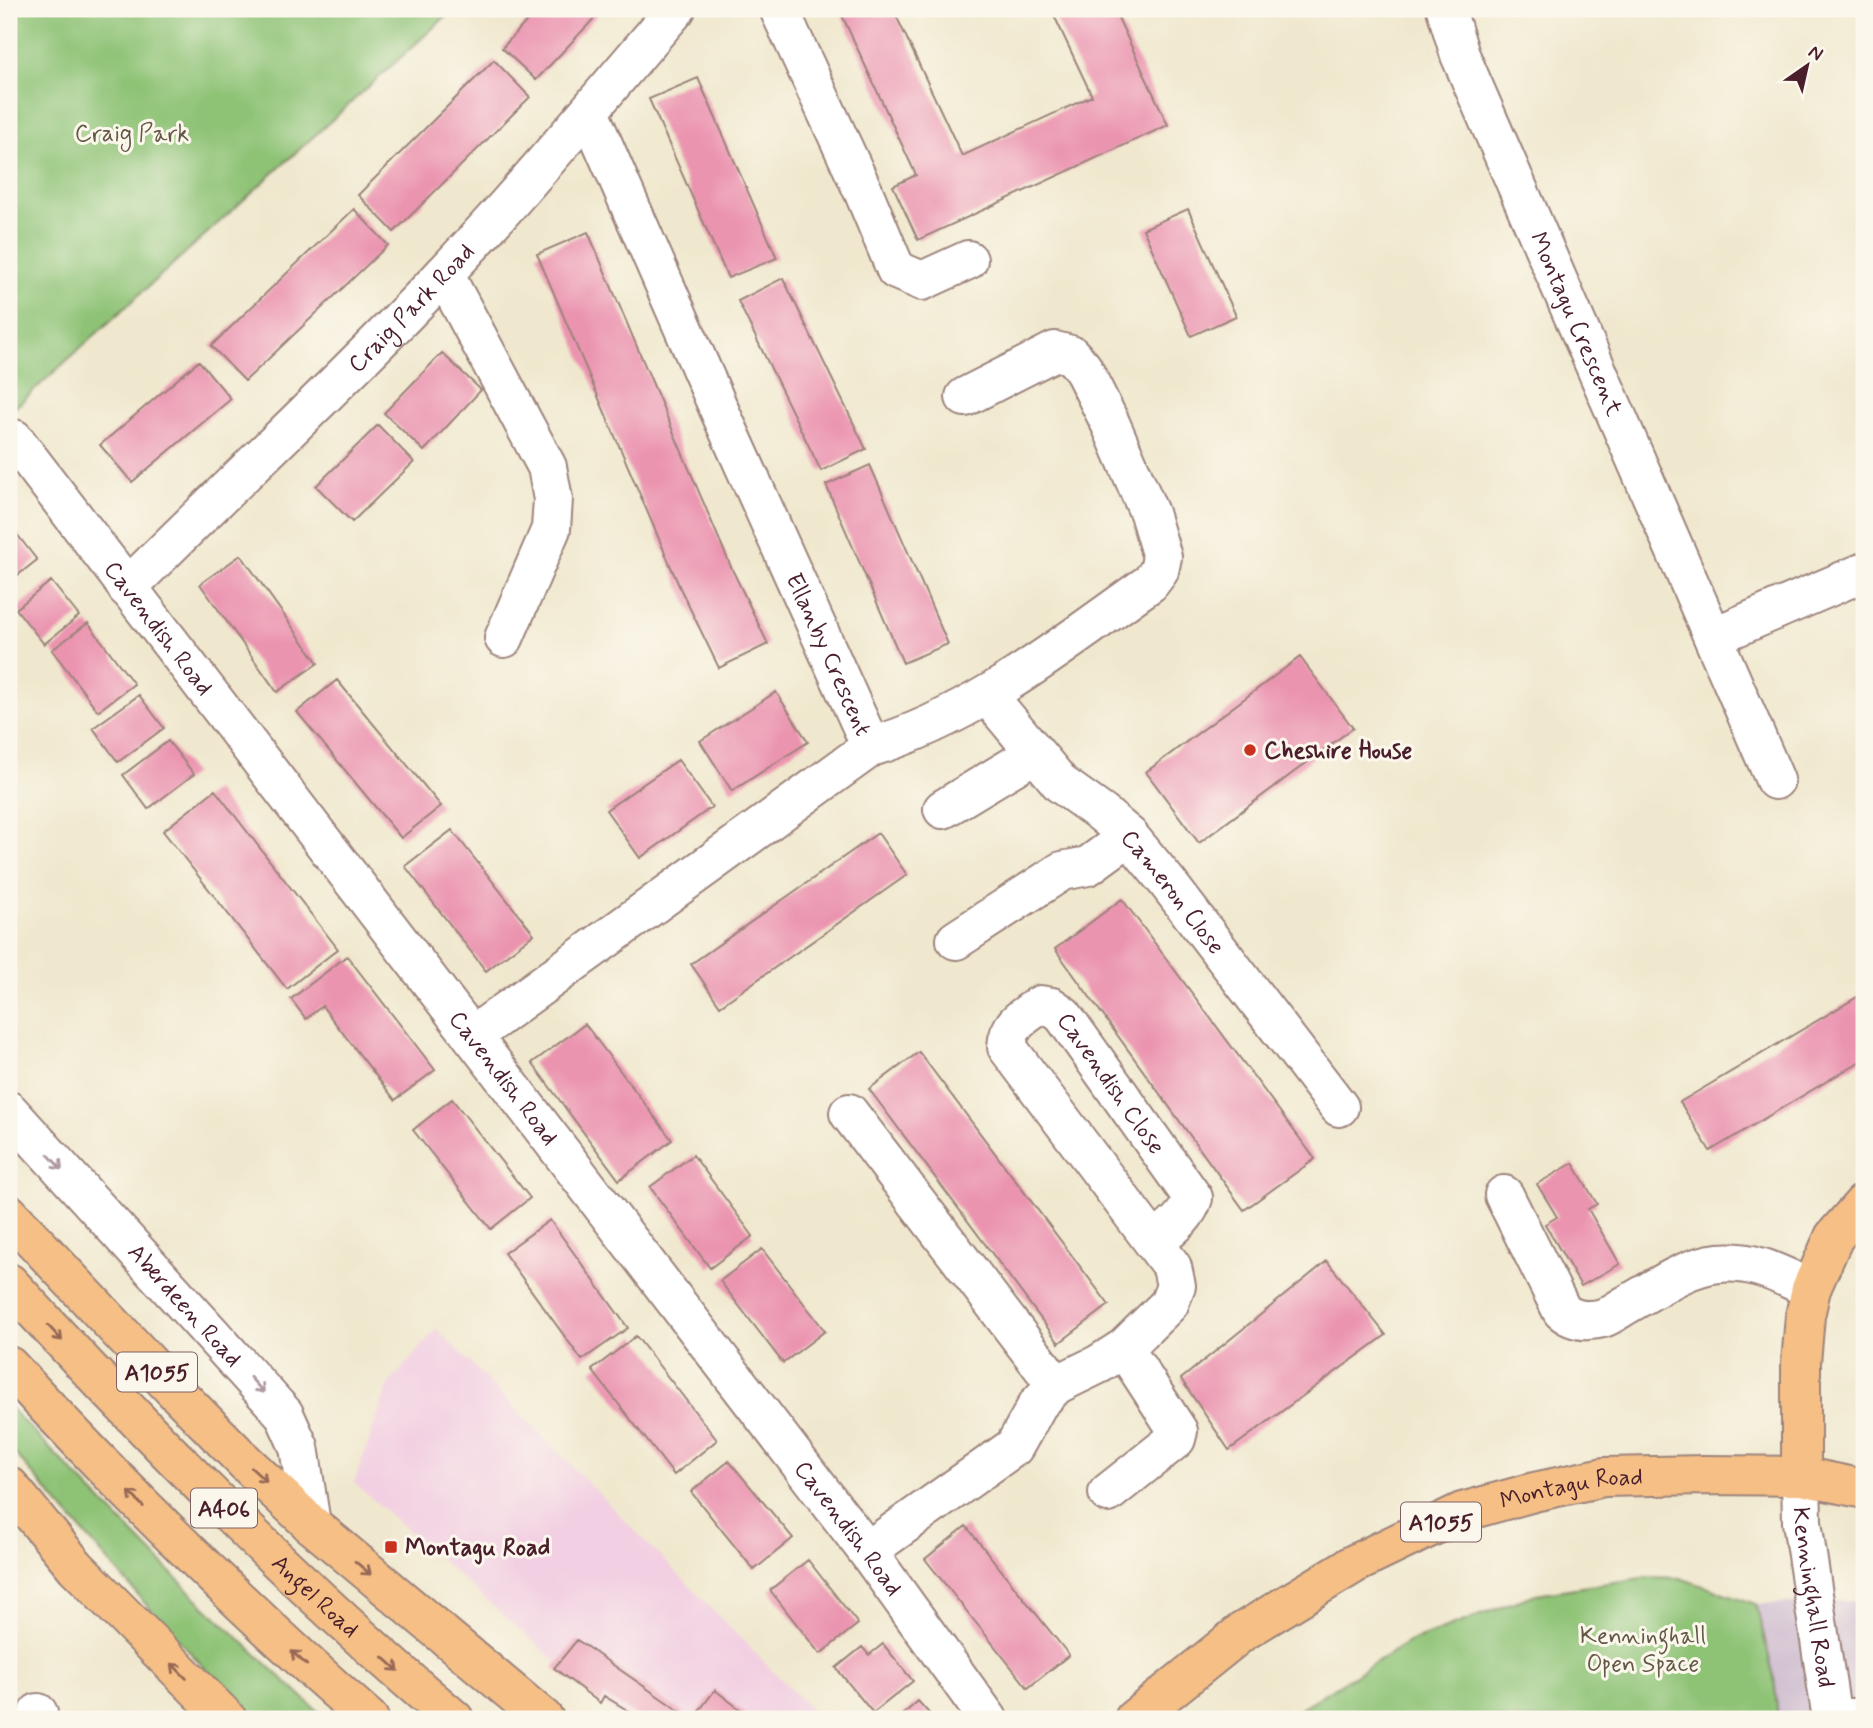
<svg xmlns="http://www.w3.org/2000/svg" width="1873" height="1728" font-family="Mynerve,sans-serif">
<rect width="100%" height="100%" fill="#fbf7ec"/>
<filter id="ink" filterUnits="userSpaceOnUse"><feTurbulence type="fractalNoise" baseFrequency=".0143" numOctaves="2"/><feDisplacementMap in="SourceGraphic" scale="14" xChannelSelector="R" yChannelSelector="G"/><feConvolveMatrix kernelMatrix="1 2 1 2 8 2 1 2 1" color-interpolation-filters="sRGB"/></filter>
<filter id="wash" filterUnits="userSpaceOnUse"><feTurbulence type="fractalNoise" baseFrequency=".00686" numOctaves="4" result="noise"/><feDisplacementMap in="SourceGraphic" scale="28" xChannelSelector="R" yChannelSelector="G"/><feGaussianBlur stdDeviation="1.57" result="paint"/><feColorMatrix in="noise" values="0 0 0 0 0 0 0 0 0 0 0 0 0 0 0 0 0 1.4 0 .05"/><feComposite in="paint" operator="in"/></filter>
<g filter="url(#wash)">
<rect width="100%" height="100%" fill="#f0e8ce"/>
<path fill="#f2cfe2" d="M437,1329L820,1719H621L354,1483L388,1385Z"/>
<path fill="#cfbdd0" d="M1864,1601V1719H1778L1774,1677L1756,1604Z"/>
<path fill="#8ec376" stroke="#6c7150" stroke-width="2" d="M9,9H454L9,413Z
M9,1407L202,1604L326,1719H256L239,1705L150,1609L9,1447Z
M1648,1577L1680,1578L1756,1604L1774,1677L1778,1719H1283L1409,1642L1536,1594Z"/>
<g id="blocks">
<path fill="#eb94b0" d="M538,9H603L536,80L502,48Z
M839,9H893L962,156L1092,96L1051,9H1114L1168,125L918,240L893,186L916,175Z
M494,60L530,97L394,232L358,195Z
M698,78L777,258L728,278L649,99Z
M354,209L388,245L245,381L211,346Z
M1188,209L1236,316L1191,336L1143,229Z
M588,232L731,567L768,644L719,668L680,588L537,254Z
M783,278L866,449L821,471L738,301Z
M442,353L481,390L424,451L384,413Z
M199,361L231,399L132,482L100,445Z
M378,425L414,462L352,522L316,486Z
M870,465L948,644L903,663L826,485Z
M9,524L37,560L9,582Z
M241,555L318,663L277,692L200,584Z
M51,581L79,616L44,644L16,609Z
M88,623L134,684L98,711L52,650Z
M1300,657L1353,728L1199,843L1146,772Z
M337,680L441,806L401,838L297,712Z
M776,692L808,742L732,791L700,741Z
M139,695L164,728L118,762L93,728Z
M168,741L194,774L148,809L123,775Z
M678,760L712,807L640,858L606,810Z
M215,790L338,949L287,989L163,831Z
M452,830L534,934L486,971L405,866Z
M878,833L907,875L720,1006L691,964Z
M1122,899L1315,1159L1244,1210L1055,949Z
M347,956L435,1070L395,1100L322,1006L306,1019L291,999Z
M1864,993V1059L1710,1151L1680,1102Z
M585,1024L672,1140L619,1180L532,1063Z
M919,1052L1109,1305L1059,1343L869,1089Z
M452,1099L530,1198L491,1229L413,1130Z
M693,1155L753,1236L710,1268L650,1187Z
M1573,1163L1597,1204L1588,1209L1620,1264L1581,1286L1545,1224L1557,1217L1537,1184Z
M550,1220L628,1328L582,1360L504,1253Z
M762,1249L825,1331L783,1363L720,1281Z
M1327,1261L1386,1335L1229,1450L1181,1379Z
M636,1336L717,1440L674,1475L592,1370Z
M729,1461L793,1538L754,1570L691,1492Z
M966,1526L1069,1655L1028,1688L925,1559Z
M808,1560L858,1624L820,1654L770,1590Z
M577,1640L691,1719H642L604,1696L600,1703L554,1668Z
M883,1644L913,1681L873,1713L836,1668L862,1647L869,1655Z
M715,1690L746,1714L743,1719H693Z
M918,1701L934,1719H898Z"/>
</g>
</g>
<g filter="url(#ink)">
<use href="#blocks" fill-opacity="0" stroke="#9d847c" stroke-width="2"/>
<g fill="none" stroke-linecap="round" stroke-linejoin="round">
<defs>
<g id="minor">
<path d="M779,9L864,193L896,270L922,281L968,260"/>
<path id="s1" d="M1446,9L1460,55L1775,780"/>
<path id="s2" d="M589,112L721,414L871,747"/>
<path d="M444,274L547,467L553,499L551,529L504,638"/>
<path id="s3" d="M14,439L867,1551L988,1719"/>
<path id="s4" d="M127,588C232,483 341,383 443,275C524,190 599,98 676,9"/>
<path d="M1713,637L1864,572"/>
<path id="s5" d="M988,696L1061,784L1103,814L1129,836L1167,882L1339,1107"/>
<path d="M943,809L1034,754"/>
<path d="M956,940L1062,871L1088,866L1129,836"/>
<path d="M472,1036L871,747C975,716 1062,645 1150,583L1159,571L1162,557L1149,513L1111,425L1082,367L1071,355L1055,351L965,397"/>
<path id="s6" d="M9,1111L284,1414L299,1447L311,1524"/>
<path d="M849,1113L1056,1385"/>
<path d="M1504,1195L1562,1311C1574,1321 1588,1322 1603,1318C1611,1315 1619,1309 1626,1305C1655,1289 1686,1266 1719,1263C1756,1260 1778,1274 1811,1289"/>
<path id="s7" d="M1801,1476L1802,1522L1832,1719"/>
<path d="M1108,1493L1176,1439L1178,1431L1124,1348"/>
<path id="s8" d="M867,1551L1014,1447L1038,1404L1056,1385L1099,1364L1124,1348L1169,1304L1176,1286L1172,1267L1007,1047C1008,1025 1022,1017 1040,1005L1052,1007L1063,1015L1193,1198C1187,1218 1169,1230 1154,1243"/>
<path d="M1832,1718H1864"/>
<path d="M38,1719V1713"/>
</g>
<g id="major">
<path d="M9,1214L173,1389L246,1463L311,1524L544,1719"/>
<path d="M1801,1476V1363L1805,1316L1811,1289L1834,1237L1864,1203"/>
<path id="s9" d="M1134,1719L1242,1632L1354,1564L1462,1512L1534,1492L1604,1477L1704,1475L1801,1476L1864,1489"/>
</g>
<g id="highway">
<path id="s10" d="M9,1283C149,1436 295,1585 454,1719"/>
<path d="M9,1366C123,1490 242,1608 369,1719"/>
<path d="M9,1486L76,1567L227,1719"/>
</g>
</defs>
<use href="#minor" stroke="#9d847c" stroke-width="42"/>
<use href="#major" stroke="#9d847c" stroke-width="42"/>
<use href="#highway" stroke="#9d847c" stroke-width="42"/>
<use href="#minor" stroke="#fff" stroke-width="38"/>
<use href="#major" stroke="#f5bf86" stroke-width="38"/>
<use href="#highway" stroke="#f5bf86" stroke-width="38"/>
</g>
<defs><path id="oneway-shaft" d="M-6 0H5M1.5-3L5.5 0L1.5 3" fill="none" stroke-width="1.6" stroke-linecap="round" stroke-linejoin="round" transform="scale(1.75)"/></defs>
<g stroke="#ae9aa0">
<use href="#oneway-shaft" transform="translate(55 1162) rotate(48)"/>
<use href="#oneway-shaft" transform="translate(257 1385) rotate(48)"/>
</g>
<g stroke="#976754">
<use href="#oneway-shaft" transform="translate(55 1333) rotate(47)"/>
<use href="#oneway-shaft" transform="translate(259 1475) rotate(43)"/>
<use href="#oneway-shaft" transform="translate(136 1499) rotate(-134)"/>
<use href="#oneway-shaft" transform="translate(363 1568) rotate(40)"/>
<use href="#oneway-shaft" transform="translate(299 1658) rotate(-138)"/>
<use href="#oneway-shaft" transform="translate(391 1664) rotate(42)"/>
<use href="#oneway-shaft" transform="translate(179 1671) rotate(-135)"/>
</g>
</g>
<g fill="#c8321e" stroke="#fbf7ec" stroke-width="2.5">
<circle cx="1250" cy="750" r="7"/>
<rect x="384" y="1540" width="14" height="14" rx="3.5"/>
</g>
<g text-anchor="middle" stroke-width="6" stroke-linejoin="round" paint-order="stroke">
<g fill="#fbf7ec" stroke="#7f6065" stroke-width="2">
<rect x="117" y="1352.5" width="80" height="39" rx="5"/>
<rect x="191" y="1488.5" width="66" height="39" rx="5"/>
<rect x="1401" y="1502.5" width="80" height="39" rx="5"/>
</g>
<g font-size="23" font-weight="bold" fill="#4a1f2b">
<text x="157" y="1380">A1055</text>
<text x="224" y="1516">A406</text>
<text x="1441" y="1530">A1055</text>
</g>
<g font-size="24" fill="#625845" stroke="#fbf7ec">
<text x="132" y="141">Craig Park</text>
<text x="1643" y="1643">Kenninghall<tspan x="1643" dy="28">Open Space</tspan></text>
</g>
<g font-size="24" fill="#4a1f2b" stroke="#fbf7ec">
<text dy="8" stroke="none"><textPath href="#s4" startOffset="399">Craig Park Road</textPath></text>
<text dy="8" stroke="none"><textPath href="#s1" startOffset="341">Montagu Crescent</textPath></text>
<text dy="8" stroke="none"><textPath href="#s3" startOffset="238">Cavendish Road</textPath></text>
<text dy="8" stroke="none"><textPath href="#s2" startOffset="593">Ellanby Crescent</textPath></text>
<text dy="8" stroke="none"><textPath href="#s5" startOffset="271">Cameron Close</textPath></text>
<text dy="8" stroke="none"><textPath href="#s3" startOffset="805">Cavendish Road</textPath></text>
<text dy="8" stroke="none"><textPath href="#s8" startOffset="875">Cavendish Close</textPath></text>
<text dy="8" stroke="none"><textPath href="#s6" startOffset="262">Aberdeen Road</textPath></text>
<text dy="8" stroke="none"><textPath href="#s9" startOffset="502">Montagu Road</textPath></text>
<text dy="8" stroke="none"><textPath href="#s3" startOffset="1372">Cavendish Road</textPath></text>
<text dy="8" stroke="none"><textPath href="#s10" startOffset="438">Angel Road</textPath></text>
<text dy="8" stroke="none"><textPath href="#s7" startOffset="122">Kenninghall Road</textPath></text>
</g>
<g font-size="24" font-weight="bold" fill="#4a1f2b" stroke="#fbf7ec" text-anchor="start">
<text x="1264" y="758">Cheshire House</text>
<text x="405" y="1555">Montagu Road</text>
</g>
</g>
<rect width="1873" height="1728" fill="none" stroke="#fbf7ec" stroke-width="35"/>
<g transform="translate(1807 66) rotate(34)" stroke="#fbf7ec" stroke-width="5" paint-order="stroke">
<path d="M0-5L12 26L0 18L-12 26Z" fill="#4a1f2b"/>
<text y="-10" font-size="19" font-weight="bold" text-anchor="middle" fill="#4a1f2b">N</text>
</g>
</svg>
